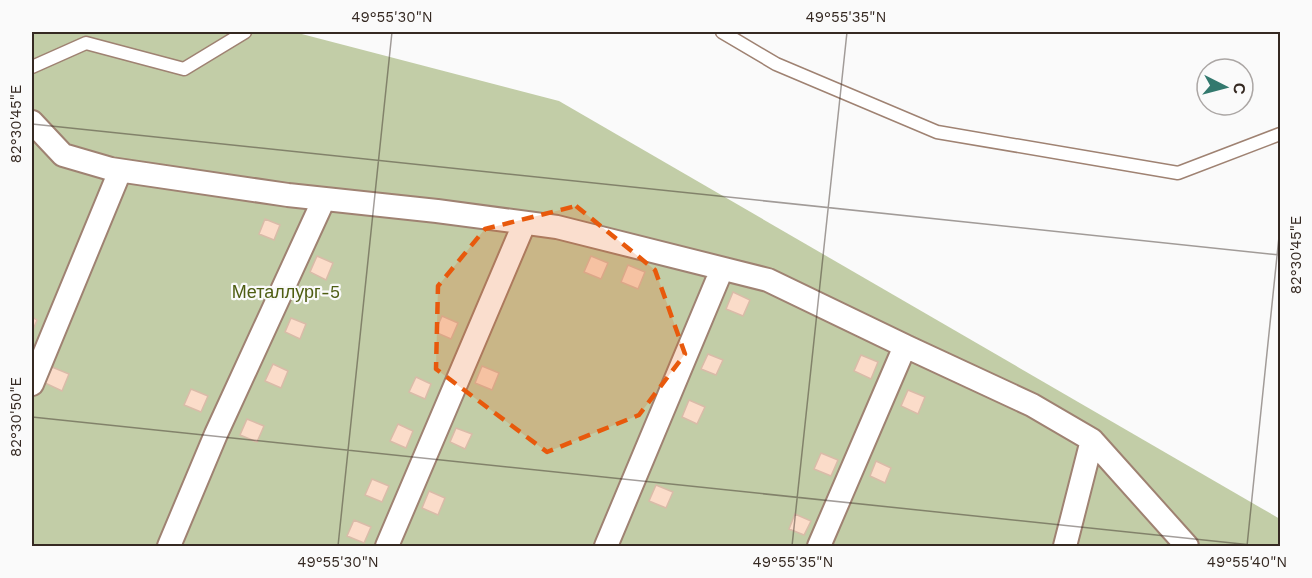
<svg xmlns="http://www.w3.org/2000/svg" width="1312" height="578" font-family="'Work Sans',sans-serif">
<rect width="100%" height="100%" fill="#fafafa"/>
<path fill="#c2cda7" d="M32,32H294L559,101L1280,519V546H32Z"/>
<path fill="#fbdcc9" stroke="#d9bba8" stroke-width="1.5" d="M265,219L280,225L274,240L259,234Z
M317,256L333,263L326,280L310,272Z
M591,256L608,263L601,279L584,272Z
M628,265L645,272L638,289L621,282Z
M733,292L750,300L743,316L726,309Z
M442,316L458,323L451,339L435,332Z
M32,317L37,320L32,332Z
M291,318L306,324L300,339L285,332Z
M708,354L723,360L716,375L701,369Z
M861,355L878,362L871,379L854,371Z
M273,364L288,371L281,388L265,381Z
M482,366L499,373L492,390L475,383Z
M52,367L69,374L62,391L45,383Z
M416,377L431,384L425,399L409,392Z
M191,389L208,396L201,412L184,405Z
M908,390L925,397L918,414L901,406Z
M689,400L705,407L697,424L682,417Z
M247,419L264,426L257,442L240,435Z
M398,424L413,431L406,448L390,441Z
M456,428L472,434L465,449L450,442Z
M821,453L838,460L831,476L814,469Z
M876,461L891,468L885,483L870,476Z
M372,479L389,486L382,502L365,495Z
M656,485L673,492L666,508L649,501Z
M429,491L445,498L438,515L422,508Z
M795,514L811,521L804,535L789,529Z
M354,520L371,527L364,543L347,536Z"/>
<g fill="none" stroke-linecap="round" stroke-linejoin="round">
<defs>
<path id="service" d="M722,32L776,64L937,132L1178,173L1280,134
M32,67L86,43L184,69L245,32"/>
<path id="minor" d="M32,122L63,155L111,169L288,195L437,211L557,227L768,280L905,346L819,546
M905,346L1032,405L1092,440L1065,546
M32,384L120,171
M1092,440L1187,546
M169,546L216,434L324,199
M387,546L524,224
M606,546L722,269"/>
</defs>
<use href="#service" stroke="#9f8272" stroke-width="15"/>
<use href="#minor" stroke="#9f8272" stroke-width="26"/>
<use href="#service" stroke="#fff" stroke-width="12"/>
<use href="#minor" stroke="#fff" stroke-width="22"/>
</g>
<path fill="#e8590c" fill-opacity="0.2" stroke="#e8590c" stroke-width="4.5" stroke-dasharray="12 8" stroke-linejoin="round" d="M576,206L655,270L685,354L639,415L547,452L436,369L438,286L485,229Z"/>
<path fill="none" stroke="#352922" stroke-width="1.5" stroke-opacity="0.45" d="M32,124L1280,255M32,417L1261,546M338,546L392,32M792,546L847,32M1247,546L1280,227"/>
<g text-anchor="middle" stroke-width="4.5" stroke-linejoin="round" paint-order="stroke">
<g font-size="18" fill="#4e5d12" stroke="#fafafa">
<text x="286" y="298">Металлург-5</text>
</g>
</g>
<rect width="1312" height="578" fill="none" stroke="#fafafa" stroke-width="66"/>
<g transform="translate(1225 87) rotate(96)"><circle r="28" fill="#fafafa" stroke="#aba6a4" stroke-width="1.5"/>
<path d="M0-4.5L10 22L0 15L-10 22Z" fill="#33796e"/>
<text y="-9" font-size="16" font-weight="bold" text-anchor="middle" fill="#352922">С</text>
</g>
<rect x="33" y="33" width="1246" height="512" fill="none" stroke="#352922" stroke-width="2"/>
<g font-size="15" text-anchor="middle" fill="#352922">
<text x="392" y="22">49°55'30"N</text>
<text x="846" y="22">49°55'35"N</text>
<text transform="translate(16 124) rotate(-90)" y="5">82°30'45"E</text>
<text transform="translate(1296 255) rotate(-90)" y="5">82°30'45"E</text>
<text transform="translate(16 417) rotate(-90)" y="5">82°30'50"E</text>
<text x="338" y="567">49°55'30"N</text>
<text x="793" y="567">49°55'35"N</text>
<text x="1247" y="567">49°55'40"N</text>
</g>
</svg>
